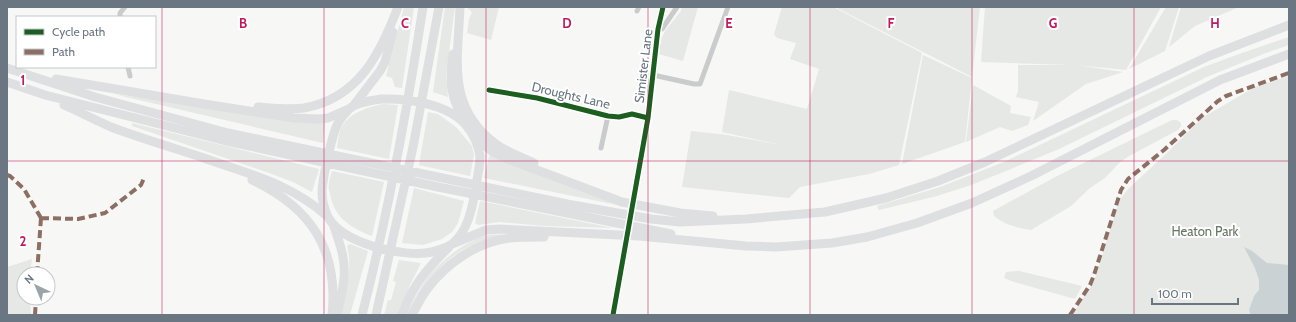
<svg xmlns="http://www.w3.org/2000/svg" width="1296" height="322" font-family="Cabin,sans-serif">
<rect width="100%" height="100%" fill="#f7f7f6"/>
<path fill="#e5e8e4" d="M404,7H414L402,88L395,87L392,78L386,76Z
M445,7H455L446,75L448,97L433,92Z
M468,7H499L491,40L467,33L469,19L472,12L468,9Z
M682,7H698L683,61L659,54L661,40L665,31L681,11Z
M782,7H833L922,53L899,165L869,174L800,187L789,198L682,187L691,131L727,135L781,145L722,132L729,90L807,109L819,69L790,59L796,43L777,38L774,34Z
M835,7H980L972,77Z
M985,7H1161L1126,70L1077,65L1123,72L1086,84L1033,121L1039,102L1016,97L1018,91V65H1071L981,62Z
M1166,7H1179L1165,51L1129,69Z
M1181,7H1239L1195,26L1169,47Z
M1289,37V45L1266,53L1209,76L1059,149L1006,171L971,185L937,196L879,210L877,206L940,187L1004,162L1204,67L1239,54Z
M923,55L972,78L965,142L902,164Z
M1289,76V315H1072L1090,288L1096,276L1116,211L1121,198L1128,189L1168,152L1202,118L1255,87Z
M973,85L1011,106L1010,113L1031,117L1028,125L1012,131L1000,127L966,142Z
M113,94L318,122L325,121L323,143Z
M383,104L398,105L389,159L337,148C338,141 339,131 342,126C351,112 368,107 383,104Z
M428,112L438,114L456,127L472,146L474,155L470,176L419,165Z
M1172,120H1177L1181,123V126L1178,130L1129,156L1119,163L1105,178L1090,188L1071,206L1031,230C1018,228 1005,225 994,216L993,211L1057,176Z
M132,123L319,169L312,192L293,182L269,173L132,126Z
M489,156L585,193L627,205V207L484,178Z
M332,171L384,182L372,236C350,228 333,216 330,193C329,190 328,187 329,184C329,180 331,175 332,171Z
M414,188L464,201L458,223L452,232L442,239L423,245L402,243Z
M480,201L613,228L545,226L499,222L478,225L475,223Z
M504,234C493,238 482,241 472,245C439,261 426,284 409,314L407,313C413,301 419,289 427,278C440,261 468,239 488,235C493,234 499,235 504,234Z
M350,244L368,251L350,315H341C346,290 353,272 347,246Z
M32,259L30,274H24V298H30L31,315H7V267Z
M399,260L421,263L410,285L399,315H384L388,300H391L396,282L393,281Z
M1019,271L1082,286L1075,299L1014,282L1004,278L1006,272Z"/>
<path fill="#cbd2d4" d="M1244,247L1252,251L1267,263L1289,265V315H1251L1249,310L1254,296L1259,290V280L1255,268Z"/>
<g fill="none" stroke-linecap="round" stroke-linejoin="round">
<path stroke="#cacbcc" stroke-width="5" d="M637,11L639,7
M120,17V13L125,7
M658,29H662L677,7
M128,67L130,76
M653,75L694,84H700L728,7
M489,90L537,98L608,116L619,117L632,114L648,118
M601,148L608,116
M613,315L648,118L658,29L663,7"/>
<path stroke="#dedfe0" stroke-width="9" d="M460,7C458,60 446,107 496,144C507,152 521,157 534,163
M453,54C449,83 450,95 464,121
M7,68L95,97L228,133L567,204L651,219L680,222L746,219L825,212L886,198L938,181L985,162L1209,56L1289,25
M56,79L204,104L294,118L319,119L328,118L346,110
M7,82L45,95L226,141L438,187L671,234
M381,99C407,98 447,104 465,124C473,133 479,146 480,157C480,167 477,177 476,187C472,207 469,230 452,244C447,248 438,250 432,252C404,258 343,244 328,217C325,210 322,201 322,193C322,181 332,134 338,123C341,118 345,113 349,109C357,102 370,101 381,99Z
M64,105C80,112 95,120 111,127C140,138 171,147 201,157C248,174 288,182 327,216
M354,105L380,71L385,62L393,32
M258,107C273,108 289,110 304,108C359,98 380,54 398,7
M474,136L494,153L505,158L622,202L680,213L713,216
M252,180C310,207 339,249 332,315
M333,224C339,241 346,259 344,278C343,290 340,302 337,314
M452,244L486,230L499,229L639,236L746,246L776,247L832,243L867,237L917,223L972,203L1031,176L1220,80L1289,54
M362,315C388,214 407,111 423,7
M376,315L413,147L439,7
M402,315C413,284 427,269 449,247
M412,315C417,306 421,297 428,288C447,263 477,242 510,238C521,237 533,237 544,237"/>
<path stroke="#8d6e63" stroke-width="4" stroke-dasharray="8 4" stroke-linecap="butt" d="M7,175L10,176L24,189L41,218
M41,218L78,219L105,213L141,185L144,178
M37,274L41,218
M35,315L36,298
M1070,315L1090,285L1094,275L1121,190L1128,179L1164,150L1218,101L1226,96L1289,73"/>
<defs>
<path id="cycleway" d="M489,90L537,98L608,116L619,117L632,114L648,118
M613,315L648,118L658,29L663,7"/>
</defs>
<use href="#cycleway" stroke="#fff" stroke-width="8"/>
<use href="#cycleway" stroke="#1b5e20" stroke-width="5"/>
</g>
<path fill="none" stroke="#c2185b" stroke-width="1" stroke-opacity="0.55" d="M162,7V315M324,7V315M486,7V315M648,7V315M810,7V315M972,7V315M1134,7V315M7,161H1289"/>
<g text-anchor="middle" stroke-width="4" stroke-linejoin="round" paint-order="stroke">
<g font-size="13" fill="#6a7783" stroke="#fff">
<text transform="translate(643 66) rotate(-83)" y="5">Simister Lane</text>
<text transform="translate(571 95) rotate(13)" y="5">Droughts Lane</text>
</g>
<g font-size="13" fill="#677664" stroke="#fff">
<text x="1205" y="236">Heaton Park</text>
</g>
</g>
<g font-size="13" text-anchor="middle" font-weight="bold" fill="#c2185b" stroke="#fff" stroke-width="4" stroke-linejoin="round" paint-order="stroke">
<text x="243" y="28">B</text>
<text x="405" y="28">C</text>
<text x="567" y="28">D</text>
<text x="729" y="28">E</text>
<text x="891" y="28">F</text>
<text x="1053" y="28">G</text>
<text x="1215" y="28">H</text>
<text x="23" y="85">1</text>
<text x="23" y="246">2</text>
</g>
<rect width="1296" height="322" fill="none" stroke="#6a7783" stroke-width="16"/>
<rect x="16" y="16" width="140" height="52" fill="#ffffff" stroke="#c3c9cd"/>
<rect x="24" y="29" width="20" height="6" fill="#1b5e20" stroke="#c3c9cd"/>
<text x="52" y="36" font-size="12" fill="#6a7783">Cycle path</text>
<rect x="24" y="49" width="20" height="6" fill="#8d6e63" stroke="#c3c9cd"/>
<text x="52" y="56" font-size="12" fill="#6a7783">Path</text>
<g transform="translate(36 286) rotate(316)"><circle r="19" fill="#ffffff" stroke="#c3c9cd"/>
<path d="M0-3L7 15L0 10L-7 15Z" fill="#9ba4ab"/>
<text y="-6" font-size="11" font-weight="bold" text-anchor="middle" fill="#6a7783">N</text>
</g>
<path d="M1152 298v6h86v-6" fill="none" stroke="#6a7783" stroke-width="2"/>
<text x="1158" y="298" font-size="12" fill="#6a7783" stroke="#ffffff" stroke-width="3" paint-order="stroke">100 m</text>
</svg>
